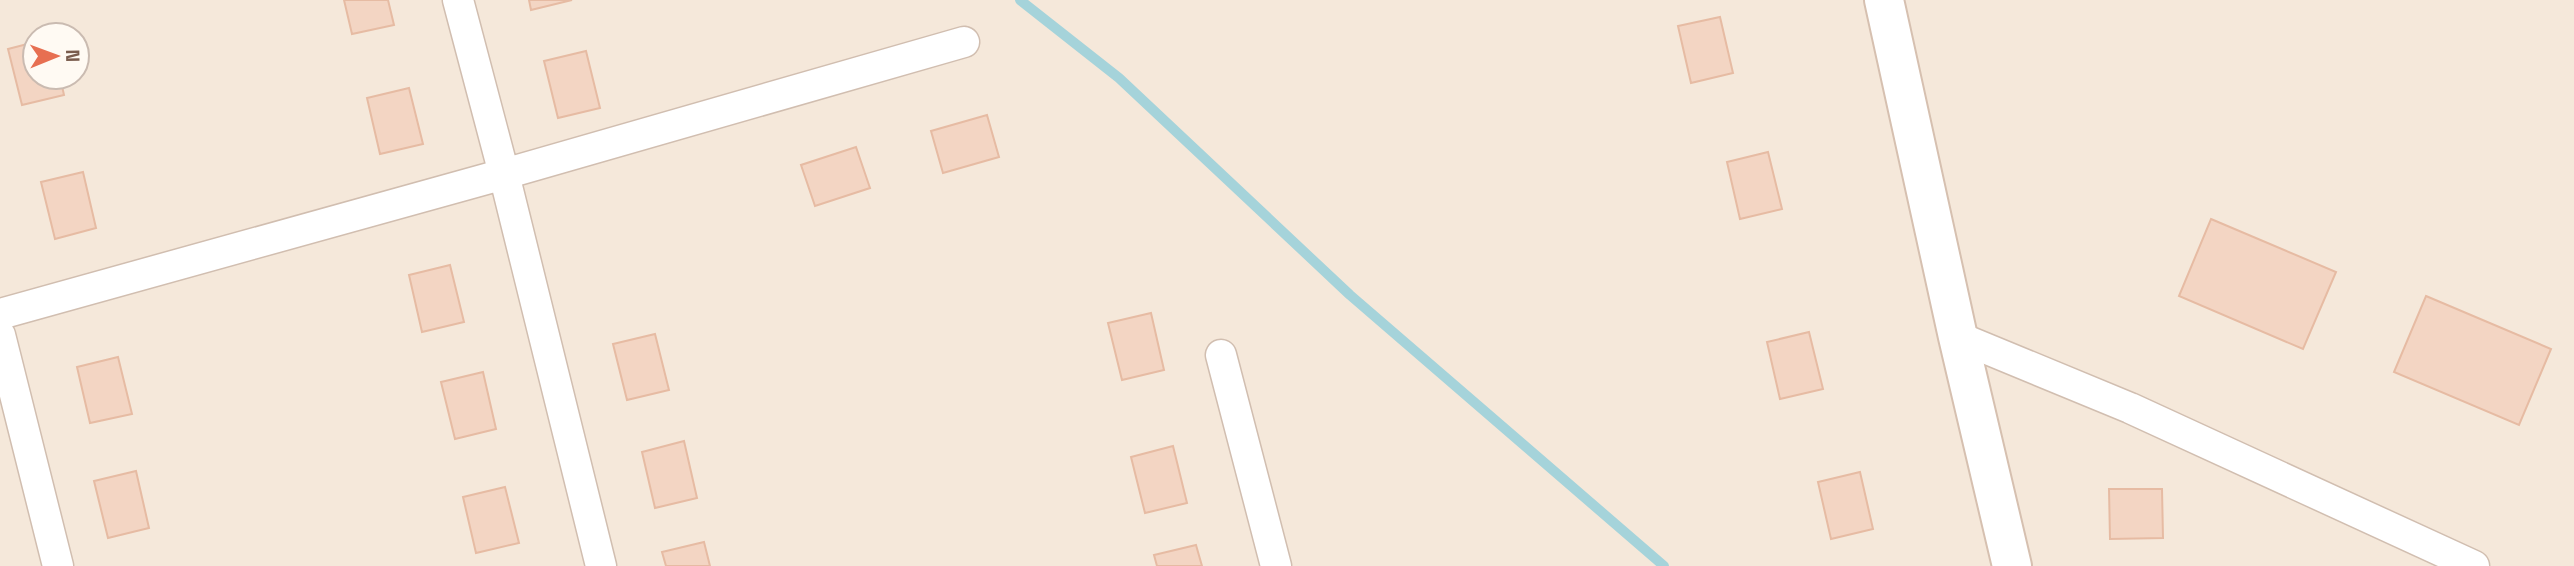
<svg xmlns="http://www.w3.org/2000/svg" width="2574" height="566" font-family="'Space Grotesk',sans-serif">
<rect width="100%" height="100%" fill="#fdf6ec"/>
<path fill="#f5e8da" fill-rule="evenodd" d="M0,0H2574V566H0ZM35,35H77V77H35Z"/>
<g fill="none" stroke-linecap="round" stroke-linejoin="round">
<path stroke="#a5d3da" stroke-width="10" d="M1020,0L1119,78L1350,295L1664,566"/>
</g>
<path fill="#f3d5c3" stroke="#e6bba3" stroke-width="2" d="M344,0H388L394,25L352,34Z
M529,0H572L531,10Z
M1720,17L1733,73L1691,83L1678,26Z
M35,42V77H60L64,95L22,105L8,49Z
M586,51L600,108L558,118L544,61Z
M409,88L423,144L380,154L367,98Z
M987,115L999,157L943,173L931,131Z
M856,147L870,188L815,206L801,165Z
M1768,152L1782,209L1740,219L1727,162Z
M83,172L96,228L55,239L41,182Z
M2211,219L2336,272L2303,349L2179,296Z
M450,265L464,322L422,332L409,275Z
M2426,296L2551,349L2519,425L2394,372Z
M1151,313L1164,370L1122,380L1108,323Z
M1809,332L1823,389L1780,399L1767,342Z
M655,334L669,390L627,400L613,344Z
M118,357L132,414L90,423L77,367Z
M483,372L496,429L455,439L441,382Z
M684,441L697,498L655,508L642,452Z
M1173,446L1187,503L1145,513L1131,457Z
M136,471L149,528L108,538L94,481Z
M1860,472L1873,529L1831,539L1818,482Z
M505,487L519,543L476,553L463,497Z
M2109,489H2162L2163,538L2110,539Z
M704,542L710,566H666L662,552Z
M1196,545L1202,566H1157L1154,555Z"/>
<g fill="none" stroke-linecap="round" stroke-linejoin="round">
<defs>
<path id="street" d="M458,0L504,174L601,566
M0,314L504,174L964,42
M0,335L58,566
M1958,337L2130,408L2474,566
M1221,355L1276,566"/>
<path id="secondary" d="M1884,0L1958,337L2012,566"/>
</defs>
<use href="#street" stroke="#d1beb0" stroke-width="33"/>
<use href="#secondary" stroke="#d6c0b0" stroke-width="42"/>
<use href="#street" stroke="#fff" stroke-width="30"/>
<use href="#secondary" stroke="#fff" stroke-width="38"/>
</g>
<g transform="translate(56 56) rotate(89)"><circle r="33" fill="#fffaf3" stroke="#cabbb1" stroke-width="2"/>
<path d="M0-5L12 26L0 18L-12 26Z" fill="#e76f51"/>
<text y="-10" font-size="19" font-weight="bold" text-anchor="middle" fill="#7a5c4d">N</text>
</g>
</svg>
